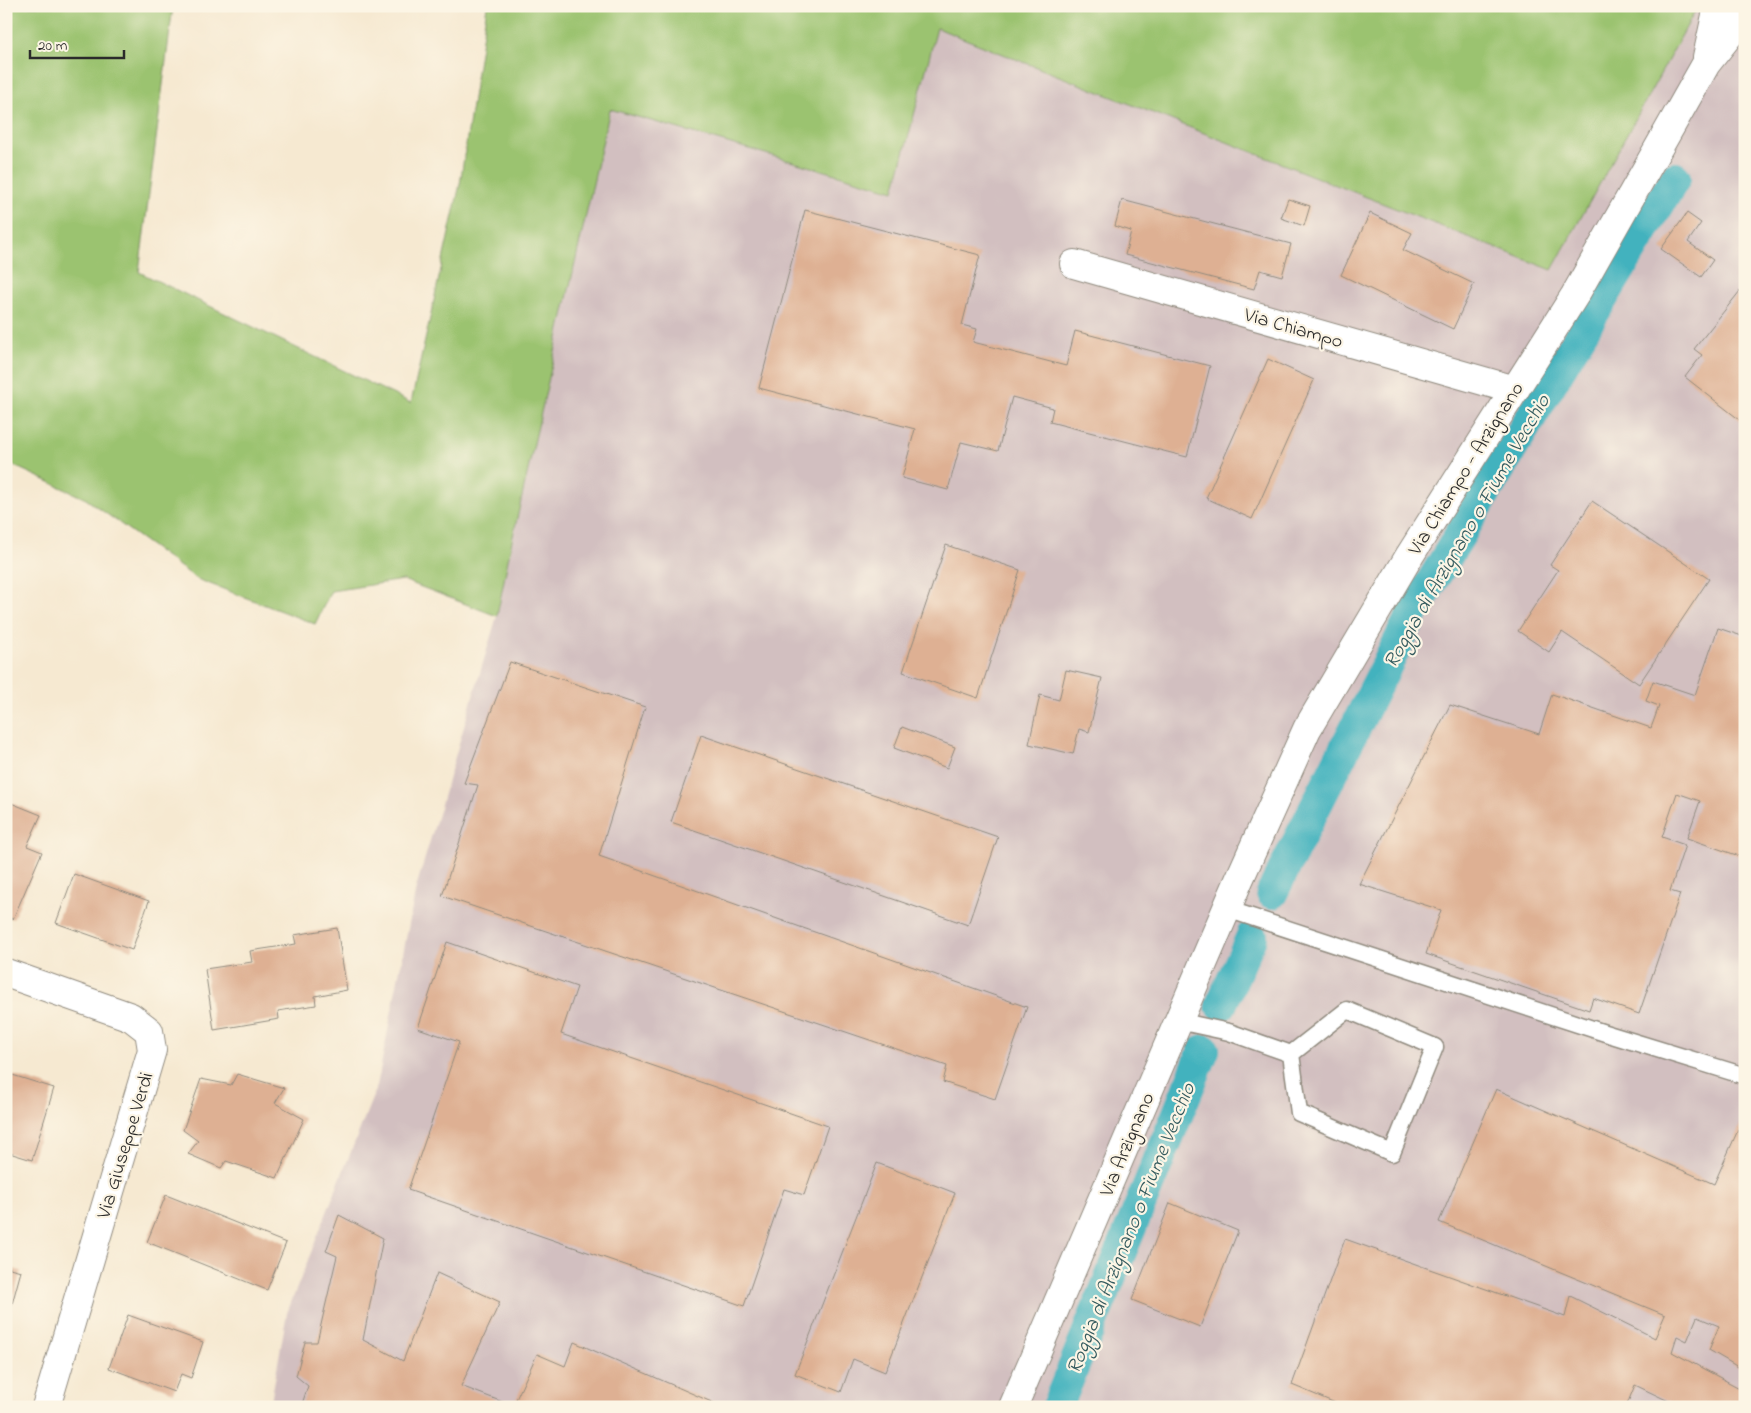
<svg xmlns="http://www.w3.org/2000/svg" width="1751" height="1413" font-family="'Indie Flower',sans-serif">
<rect width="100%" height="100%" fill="#fcf5e5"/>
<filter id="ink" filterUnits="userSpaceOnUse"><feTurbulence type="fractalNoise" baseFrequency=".02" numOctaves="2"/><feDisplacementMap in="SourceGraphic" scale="10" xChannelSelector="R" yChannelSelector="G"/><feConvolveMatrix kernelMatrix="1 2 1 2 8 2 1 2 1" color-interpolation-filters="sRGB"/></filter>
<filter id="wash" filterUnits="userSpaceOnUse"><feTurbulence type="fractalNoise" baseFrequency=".0096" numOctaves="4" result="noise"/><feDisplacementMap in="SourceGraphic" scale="20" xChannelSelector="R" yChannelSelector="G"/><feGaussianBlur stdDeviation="1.12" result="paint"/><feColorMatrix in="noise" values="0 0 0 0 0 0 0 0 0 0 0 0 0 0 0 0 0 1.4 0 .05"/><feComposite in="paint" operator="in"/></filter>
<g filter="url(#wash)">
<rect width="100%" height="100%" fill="#f6e9d1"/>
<path fill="#d2bfc0" d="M1698,6H1745V1407H270L287,1313L377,1086L416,888L497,616L511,545L610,108L894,190L937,28L1552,270Z"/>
<path fill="#9bc370" stroke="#63774e" d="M6,6H173L139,272L411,403L460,184L487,6H1698L1552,270L937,28L894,191L610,109L511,545L497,616L403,580L331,591L315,624L197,579L86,499L6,462Z"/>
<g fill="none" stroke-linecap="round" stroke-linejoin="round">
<path stroke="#43b2be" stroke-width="32" d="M1272,893L1414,611L1675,178
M1221,1005L1252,936
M1057,1407L1204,1050"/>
</g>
<g id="blocks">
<path fill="#deb093" d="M1288,199L1310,206L1304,226L1281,218Z
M1122,200L1291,244L1282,276L1260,270L1254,289L1125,255L1131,231L1115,226Z
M805,210L980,255L962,325L977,329L973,342L1066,366L1075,331L1210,366L1187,457L1050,422L1053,408L1012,397L998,451L961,442L948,490L902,478L915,429L759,388Z
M1370,213L1412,233L1403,250L1474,284L1453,329L1341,275Z
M1687,213L1701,223L1688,242L1713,260L1701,277L1661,249Z
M1740,291L1745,295V424L1685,377L1702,355L1694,349Z
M1268,359L1314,380L1252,519L1206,498Z
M1592,501L1709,579L1639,684L1562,632L1549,652L1518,631L1558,570L1550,565Z
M946,545L1020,570L978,698L903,672Z
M1718,628L1745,637V858L1687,838L1700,801L1677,793L1662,837L1685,845L1670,891L1680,894L1639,1014L1593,998L1589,1010L1426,954L1441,910L1359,884L1450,705L1539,734L1552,694L1651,728L1659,706L1646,701L1653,681L1695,695Z
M510,662L645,707L599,856L1027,1007L995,1099L943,1082L947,1066L442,896L478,785L464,783Z
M1066,670L1102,678L1089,732L1079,729L1073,754L1029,744L1040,695L1059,700Z
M902,727L955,747L947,768L894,748Z
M701,735L998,837L968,925L671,822Z
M6,801L41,815L27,846L42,852L13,919L6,916Z
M74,874L149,901L132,950L56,923Z
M337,928L347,990L315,996L316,1005L278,1011L279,1019L214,1030L205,969L252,962L250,951L296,944L294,935Z
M447,942L577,987L561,1034L828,1126L804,1195L784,1189L744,1306L408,1190L459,1042L418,1028Z
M6,1073L54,1088L32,1160L6,1152Z
M237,1074L284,1088L275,1103L304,1119L277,1178L226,1161L221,1168L188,1154L198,1141L183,1130L201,1079L231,1085Z
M1496,1089L1714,1184L1742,1121H1745V1371L1709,1350L1719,1326L1697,1317L1687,1341L1677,1336L1672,1352L1745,1391L1742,1407H1681L1635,1385L1626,1407H1345L1292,1385L1345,1239L1565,1317L1570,1296L1655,1338L1665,1315L1439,1222Z
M877,1163L955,1193L885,1372L853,1359L841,1392L795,1374Z
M166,1195L286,1243L267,1290L147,1242Z
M1170,1203L1238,1231L1200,1327L1132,1300Z
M339,1215L383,1238L363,1340L403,1361L437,1273L500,1302L461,1386L513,1406L537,1354L565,1366L574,1342L723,1407H301L308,1386L296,1376L305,1342H317L337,1256L326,1251Z
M6,1267L21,1271L9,1315L6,1314Z
M128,1315L203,1342L191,1378L181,1374L174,1392L109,1368Z"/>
</g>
</g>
<g filter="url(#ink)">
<use href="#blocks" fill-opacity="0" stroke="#908a7e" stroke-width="1"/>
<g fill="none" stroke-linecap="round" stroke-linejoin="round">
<defs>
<path id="service" d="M1227,909L1605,1033L1745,1076
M1347,1010L1435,1047L1392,1153L1299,1113L1291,1054Z
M1178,1021L1229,1032L1291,1054"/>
<path id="minor" d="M1074,264L1515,390
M6,973L131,1017L149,1031L152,1050L46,1407"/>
<path id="secondary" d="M1707,57L1718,6
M1013,1407L1239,880L1307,729L1410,555L1575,295L1706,64L1745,15"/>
</defs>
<use href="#service" stroke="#908a7e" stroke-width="19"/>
<use href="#minor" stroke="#908a7e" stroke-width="30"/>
<use href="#secondary" stroke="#908a7e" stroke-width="30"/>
<use href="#service" stroke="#fff" stroke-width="16"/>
<use href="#minor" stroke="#fff" stroke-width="28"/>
<use href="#secondary" stroke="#fff" stroke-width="28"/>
</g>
</g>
<g text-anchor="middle" stroke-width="4.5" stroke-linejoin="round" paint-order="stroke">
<g font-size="20" fill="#2b2b2b" stroke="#fcf5e5">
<text transform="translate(1294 327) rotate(16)" y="7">Via Chiampo</text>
<text transform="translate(1465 468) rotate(-58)" y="7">Via Chiampo - Arzignano</text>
<text transform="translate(1126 1144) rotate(-67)" y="7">Via Arzignano</text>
<text transform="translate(124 1145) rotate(-73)" y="7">Via Giuseppe Verdi</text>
</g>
<g font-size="21" font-style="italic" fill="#335a5e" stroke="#fcf5e5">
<text transform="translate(1466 531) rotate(-60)" y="7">Roggia di Arzignano o Fiume Vecchio</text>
<text transform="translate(1130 1228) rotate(-68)" y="7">Roggia di Arzignano o Fiume Vecchio</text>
</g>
</g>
<rect width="1751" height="1413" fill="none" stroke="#fcf5e5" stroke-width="25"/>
<path d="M30 50v8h94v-8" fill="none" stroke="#2b2b2b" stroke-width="2.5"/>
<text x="38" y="50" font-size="15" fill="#2b2b2b" stroke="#fcf5e5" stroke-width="4" paint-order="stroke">20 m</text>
</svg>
